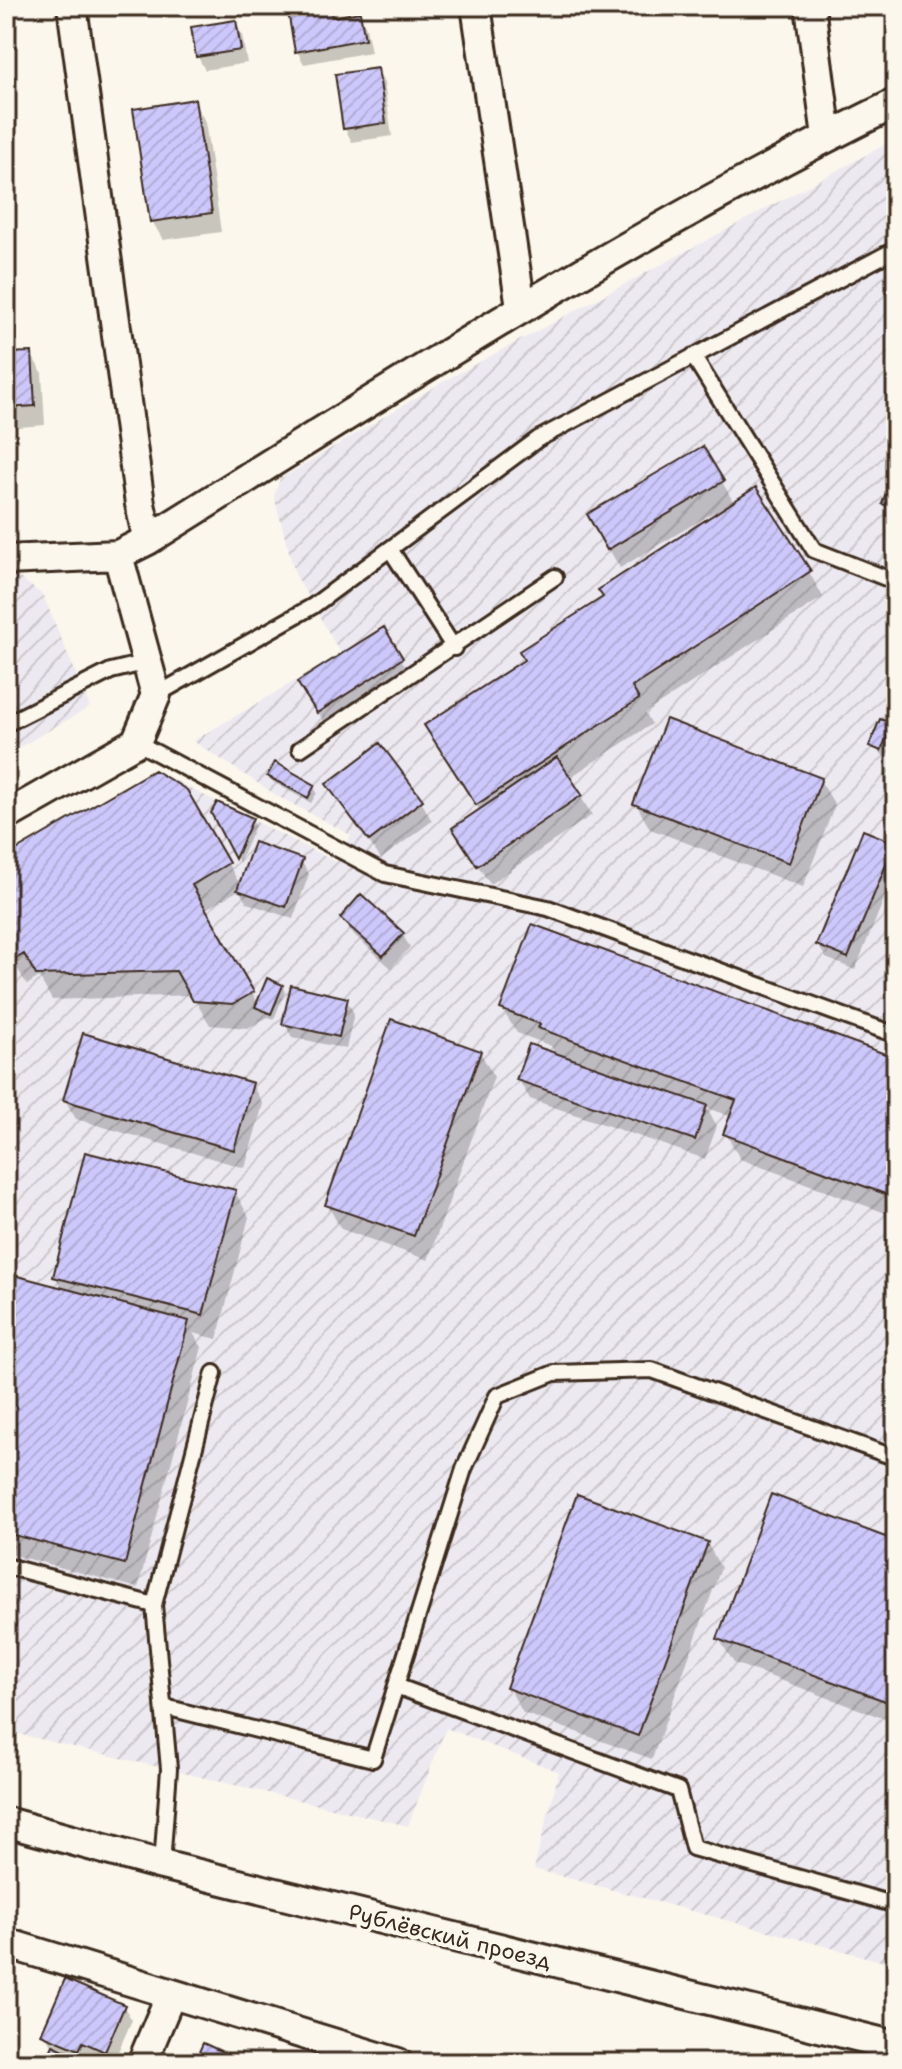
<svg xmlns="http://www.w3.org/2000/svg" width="902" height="2069" font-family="'Shantell Sans',sans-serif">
<defs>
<pattern id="industrial-furrows" width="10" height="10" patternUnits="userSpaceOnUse" patternTransform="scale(2)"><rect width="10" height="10" fill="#ede9f0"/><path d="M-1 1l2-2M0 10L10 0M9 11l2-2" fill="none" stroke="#ccc8cd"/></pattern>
<pattern id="building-hatch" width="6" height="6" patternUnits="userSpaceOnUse" patternTransform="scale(2)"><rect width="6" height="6" fill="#cdc8fb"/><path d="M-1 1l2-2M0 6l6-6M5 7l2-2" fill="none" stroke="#b1acd7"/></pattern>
</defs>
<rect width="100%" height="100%" fill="#fbf7ec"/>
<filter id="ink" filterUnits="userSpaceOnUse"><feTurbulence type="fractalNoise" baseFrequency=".0125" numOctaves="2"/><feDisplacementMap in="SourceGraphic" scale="16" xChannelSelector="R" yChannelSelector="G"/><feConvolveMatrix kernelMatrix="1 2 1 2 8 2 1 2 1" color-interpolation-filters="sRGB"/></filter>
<g filter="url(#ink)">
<path fill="url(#industrial-furrows)" d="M896,139V1965L534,1869L559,1772L446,1728L408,1826L6,1731V856L154,770L336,862L351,835L279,797L193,741L341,654L295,574L274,496L280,479L444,381Z
M6,578H20L43,595L90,707L6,755Z"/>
<path fill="#0003" d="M289,6H334L336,18L359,14L366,27L371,52L304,64L297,51Z
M235,22L242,35L247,63L205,70L198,57Z
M377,70L384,83L392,136L352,142L345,129Z
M194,102L205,121L221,232L163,240L152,221Z
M31,354L42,373L45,425L6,428V355Z
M703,448L734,503L809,572L823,597L645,713L652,724L569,778L592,815L490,884L466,848L480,811L441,750L527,660L716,515L714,512L620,568L589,515Z
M896,472V524L884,504Z
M383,630L409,672L326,725L300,683Z
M891,725L894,731L884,756L872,746Z
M270,776L314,787L317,793L311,803L273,782Z
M820,780L835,805L803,887L650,829L636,804Z
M329,784L421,801L432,821L381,859Z
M185,791L241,886L301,861L309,874L293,919L247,903L239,890L204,910L258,1003L282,986L285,992L274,1019L268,1017L248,1028L210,1025L192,995L52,1000L39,977L27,985L6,949V858Z
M214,813L252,820L255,826L239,862Z
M893,844L896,870L855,970L826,958L818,945Z
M343,918L402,934L410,947L391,968L350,931Z
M346,1000L354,1013L346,1049L292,1037L284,1023Z
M502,1009L896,1060V1217L740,1159L726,1134L732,1117L707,1108L717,1126L705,1159L530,1099L518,1079L556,1055L551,1046L517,1033Z
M480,1052L494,1077L428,1260L341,1229L327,1204Z
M252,1085L263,1104L245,1168L76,1119L65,1100Z
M235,1192L249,1217L217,1339L193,1333L202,1347L138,1588L6,1553V1275L63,1290L55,1276Z
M707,1543L721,1568L652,1759L523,1713L509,1688Z
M896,1543V1723L734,1663L719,1639Z
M124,2007L132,2020L113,2063L90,2054L87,2063H47L54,2048L44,2034Z"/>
<path fill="url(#building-hatch)" stroke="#3b2a1e" stroke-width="2" d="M287,6H330L332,17L360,12L365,39L295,52Z
M236,20L241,50L196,57L191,27Z
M378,68L386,123L343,129L335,74Z
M195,99L212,213L150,222L133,109Z
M32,352L35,406L6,408V353Z
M703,446L724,481L607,550L587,514Z
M896,466V509L882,504Z
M756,487L811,571L632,687L639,699L476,805L424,725L524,660L519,651L603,597L598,590Z
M384,627L403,658L317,713L297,682Z
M666,719L822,778L789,863L633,804Z
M880,719L892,723L881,751L869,746Z
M380,743L423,800L369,841L326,784Z
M557,757L582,795L477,866L452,828Z
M275,762L315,785L308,798L267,776Z
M154,770L187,790L229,863L192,885L254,992L233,1004L193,1001L176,971L36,975L24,954L11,962L6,953V856Z
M217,802L253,818L235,859L211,813Z
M863,830L895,843L848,958L816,945Z
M254,842L303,859L286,907L237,890Z
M361,894L404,933L383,956L340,918Z
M532,924L896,1058V1198L723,1134L736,1100L538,1028L540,1024L500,1009Z
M267,978L283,985L271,1014L255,1007Z
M291,985L348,998L339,1037L282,1024Z
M391,1019L481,1051L414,1236L325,1205Z
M83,1033L253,1083L234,1150L63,1100Z
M529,1044L707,1105L695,1140L516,1080Z
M85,1152L236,1190L203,1315L53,1277Z
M6,1273L189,1321L125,1564L6,1533Z
M577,1494L708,1542L638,1736L506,1688Z
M771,1494L896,1541V1705L717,1639Z
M65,1979L125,2005L105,2052L83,2042L79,2050L41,2034Z
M203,2043L247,2063H194Z
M53,2045L92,2063H45Z"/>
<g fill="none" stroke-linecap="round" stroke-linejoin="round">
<defs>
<path id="lane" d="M693,356L814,550L896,582
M390,549L454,648
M156,695L313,606L538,439L896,249
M6,724L111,671L148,662
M136,742L385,874L548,908L896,1035
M300,749L555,577
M6,1566L154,1605L169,1769L162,1865
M154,1605L214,1373
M396,1686L678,1790L693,1848L896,1905
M165,1707L373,1759L464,1469L497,1396L554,1373L652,1370L896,1458"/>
<path id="street" d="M72,6L140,504L148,540
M476,6L521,307
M810,6L827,137
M6,560L118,555L148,540C393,387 636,230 896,103
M6,816L136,742L156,695L118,555
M6,1822L162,1865L896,2046
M6,1943L398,2063
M142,2063L171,1994"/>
</defs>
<use href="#lane" stroke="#3b2a1e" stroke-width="20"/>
<use href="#street" stroke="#3b2a1e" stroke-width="34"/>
<use href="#lane" stroke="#fbf7ec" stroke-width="14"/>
<use href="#street" stroke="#fbf7ec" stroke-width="28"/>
</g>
</g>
<g text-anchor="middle" stroke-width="8" stroke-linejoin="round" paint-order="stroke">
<g font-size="22" fill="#3b2a1e" stroke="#fbf7ec">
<text transform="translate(450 1936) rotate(14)" y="8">Рублёвский проезд</text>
</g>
</g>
<rect width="902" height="2069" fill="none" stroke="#fbf7ec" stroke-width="32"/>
<rect x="16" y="16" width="870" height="2037" fill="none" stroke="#3b2a1e" stroke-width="3" filter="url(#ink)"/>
</svg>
